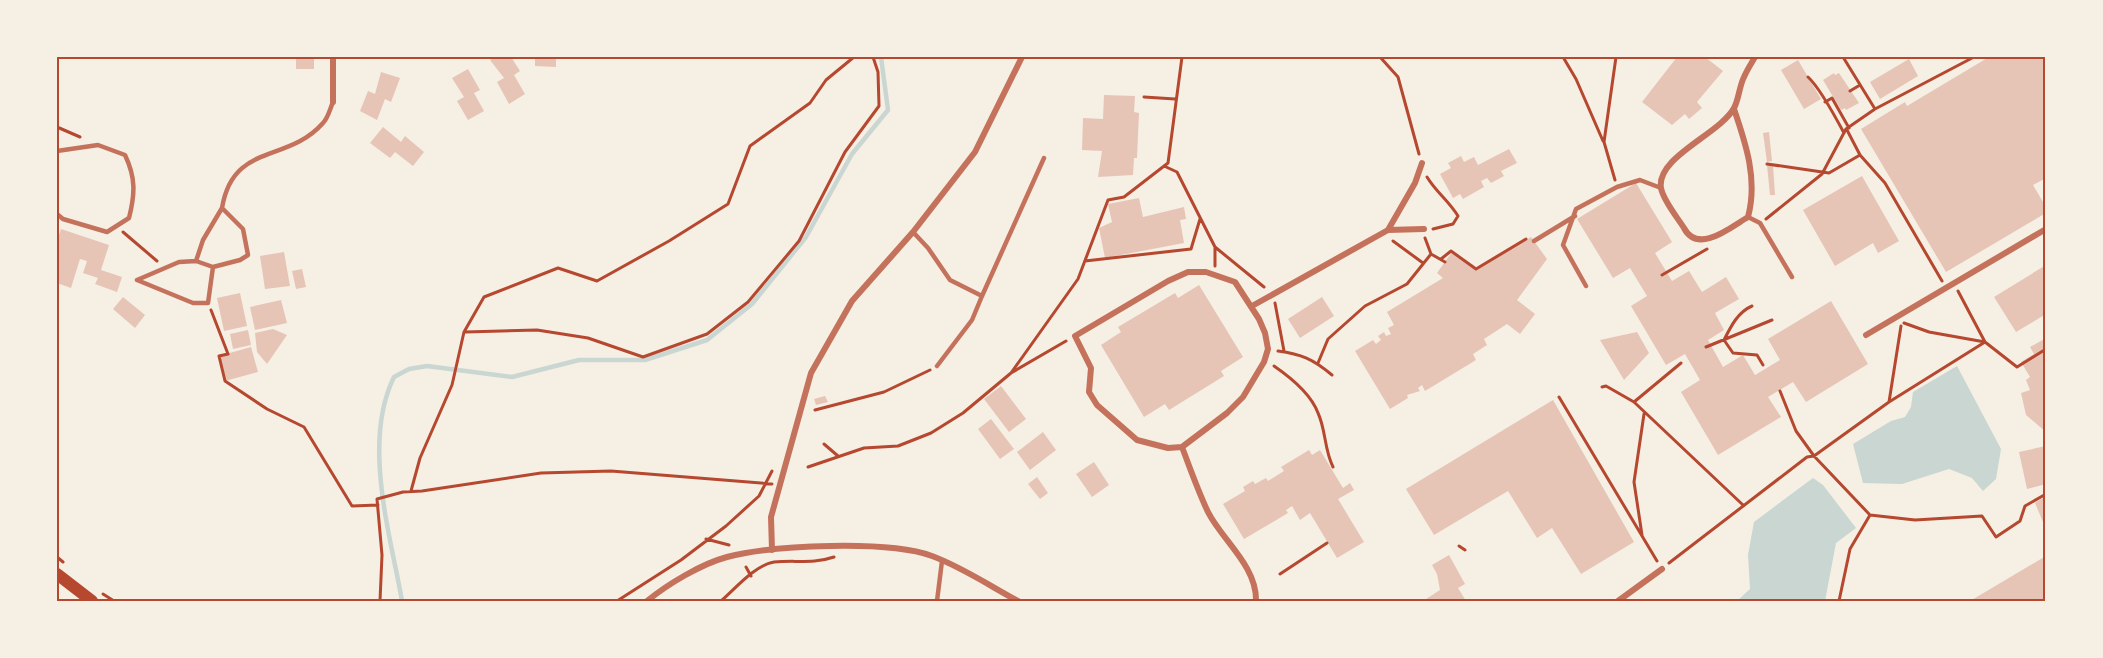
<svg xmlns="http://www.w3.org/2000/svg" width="2103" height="658" font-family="'Exo 2',sans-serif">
<rect width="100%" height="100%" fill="#f6efe4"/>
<path fill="#c9d6d2" d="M1957,366L2001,449L1996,479L1983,491L1972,478L1949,469L1902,484L1863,483L1853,444L1891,421L1905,417L1911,407L1913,392Z
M1813,478L1823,485L1856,528L1836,543L1825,601H1737L1750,589L1748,555L1754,522Z"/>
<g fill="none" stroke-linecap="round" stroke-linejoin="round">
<path stroke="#c9d6d2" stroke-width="4.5" d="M402,601C390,533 362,442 394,377L409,369L427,366L512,377L579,360H645L707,340L752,304L806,237L852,154L888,110L881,57"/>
</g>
<path fill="#e6c5b7" d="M296,57H314V69H296Z
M495,57H511L520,71L514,75L525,94L509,104L497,82L504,78L490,60Z
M535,57H556V67L535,66Z
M1677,57H1705L1723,71L1697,102L1702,108L1689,119L1685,114L1672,125L1642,102Z
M1989,57H2046V178L2033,185L2046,207V213L1946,272L1861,129L1905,102L1907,106Z
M1909,59L1918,76L1880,99L1870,82Z
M1798,60L1821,99L1804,109L1781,70Z
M468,69L480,90L474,93L484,111L468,120L457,101L464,97L452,78Z
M381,72L400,78L391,102L385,99L377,120L360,111L368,91L375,94Z
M1834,73L1835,75L1839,73L1859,103L1846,110L1845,108L1841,110L1823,80Z
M1104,95L1135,96L1134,112L1139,113L1137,158H1134L1133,175L1098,177L1102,151L1082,150L1083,118L1103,119Z
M383,127L401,142L405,136L424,152L413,166L395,152L390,158L370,143Z
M1769,132L1772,161L1767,162L1763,133Z
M1509,149L1517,163L1501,171L1504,176L1491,183L1487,178L1481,181L1484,187L1463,199L1460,194L1453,198L1440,174L1451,168L1448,163L1461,156L1464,162L1474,157L1478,165Z
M1767,165H1773L1775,195H1770Z
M1862,176L1899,241L1878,253L1873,243L1835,266L1803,210Z
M1636,183L1672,242L1655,253L1672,281L1689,271L1702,292L1726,277L1739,299L1715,313L1724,330L1708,340L1723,367L1743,355L1755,375L1780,360L1768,339L1831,301L1868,364L1806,402L1793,382L1768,397L1781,417L1718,455L1681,392L1700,380L1685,354L1666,365L1631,306L1647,296L1630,268L1613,278L1577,219Z
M1139,198L1143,217L1184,207L1186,219L1180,220L1184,243L1105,258L1099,228L1112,222L1108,204Z
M61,229L109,245L101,270L122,277L117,292L95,284L98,278L83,273L87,261L80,259L71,288L57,283V241Z
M1531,237L1547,259L1517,300L1535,314L1520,334L1507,324L1484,339L1487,345L1473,354L1476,360L1425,391L1422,385L1418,388L1420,391L1407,395L1408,398L1390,409L1355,351L1373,340L1376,344L1381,340L1378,336L1384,332L1386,336L1391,334L1388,328L1394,325L1387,312L1443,278L1437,273L1452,252L1476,270Z
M284,252L290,286L265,289L260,256Z
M2046,265V314L2016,332L1994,297Z
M302,269L306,287L296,289L292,271Z
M1199,285L1243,357L1221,371L1224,376L1169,410L1165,404L1144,417L1101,345L1121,332L1118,327L1175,293L1178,298Z
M240,293L247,326L224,331L217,298Z
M123,297L145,315L135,328L113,309Z
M1322,297L1334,316L1300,338L1288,319Z
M281,300L287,323L255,330L250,307Z
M273,329L287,335L267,364L257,352L255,333Z
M248,330L251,345L233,349L230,334Z
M1637,332L1649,353L1624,380L1600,340Z
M2046,338V432L2026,415L2021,393L2030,390L2026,380L2030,377L2021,362L2034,354L2030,347Z
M251,347L258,372L225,381L219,356Z
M1001,386L1026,419L1009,432L984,399Z
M825,396L828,402L816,405L814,399Z
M1553,400L1634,542L1581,574L1552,528L1537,538L1508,491L1434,535L1406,489Z
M991,419L1014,449L1000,459L978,429Z
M1043,432L1056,450L1030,470L1017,452Z
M2046,446V484L2027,489L2019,452Z
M1309,450L1312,455L1320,450L1343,488L1350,483L1354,490L1338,499L1364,542L1337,558L1310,513L1300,520L1292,506L1286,510L1288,513L1244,539L1223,504L1245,491L1243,487L1253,481L1255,484L1266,478L1268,481L1284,471L1281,467Z
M1094,462L1109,485L1092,497L1076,474Z
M1037,477L1048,493L1040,499L1028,484Z
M2046,496V520L2043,522L2035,503Z
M1449,555L1465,584L1458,588L1466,601H1423L1440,590L1437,574L1432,565Z
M2046,556V601H1970L2002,582Z"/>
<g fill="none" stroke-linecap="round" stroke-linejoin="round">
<path stroke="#b5482f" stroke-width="3" d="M1380,57L1398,77L1419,154
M1563,57L1576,79L1603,141
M1843,57L1875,109
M1808,77C1819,87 1836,118 1844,133
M1850,91L1860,85
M1144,97L1175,99
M1825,102L1832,98L1849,128
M57,127L80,137
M1860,155L1885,183L1942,281
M1767,164L1829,173L1860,155L1847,130
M1164,166L1177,172L1215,247L1264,287
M1427,177C1436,192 1449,201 1458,216L1453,224L1433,229
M1615,180L1604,142L1616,57
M1766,219L1822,174L1846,129L1875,109L1974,57
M123,232L157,261
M1425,238L1431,254L1445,262
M1393,241L1423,263
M1215,247V266
M1441,259L1451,251L1476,269L1526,239
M1085,261L1191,249L1200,219
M1662,275L1707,249
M1275,303L1284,351
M1752,306C1738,312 1731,326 1724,340L1733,353L1757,355L1763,365
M211,310L228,354L219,356L225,381L267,409L304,427L352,506L378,505
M1904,323L1929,332L1985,342L2017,367L2046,349
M465,332L537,330L588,338L643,357L707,334L748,302L799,241L845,152L879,106L878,72L873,57
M1706,347L1772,320
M1278,351C1301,354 1313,359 1332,375
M1318,363L1328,339L1365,306L1407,284L1431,254
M1274,366C1290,377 1311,394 1318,413C1326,430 1324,449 1333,467
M1011,373L1078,279L1108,200L1124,197L1168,163L1182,57
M1602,387L1606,386L1634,402L1743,505
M1780,391L1796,431L1814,456L1870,515L1915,520L1982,516L1996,537L2020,521L2025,506L2046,494
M1559,397L1657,561
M1634,402L1681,363
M1889,402L1985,342L1958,291
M815,410L884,392L930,370
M824,444L838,456
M808,467L864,448L898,446L931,433L963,413L1011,373L1066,341
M411,491L420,458L452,385L464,332L484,297L558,268L597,281L669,241L728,204L750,146L810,103L826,80L854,57
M1642,535L1634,482L1644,414
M706,539L729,545
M1459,546L1465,550
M57,557L63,562
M1669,563L1807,457L1814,456L1889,402L1901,326
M746,567L751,576
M1280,574L1327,543
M103,594L114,601
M380,601L382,555L377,499L403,492L422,491L541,473L611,471L772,484
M617,601L681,560L726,526L759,496L772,471
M721,601C735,589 755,565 774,562C794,560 814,564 834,557
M1839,601L1850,549L1870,515"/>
<path stroke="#c5725c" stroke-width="4.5" d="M57,151L98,145L125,155C136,178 135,194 129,218L107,232L63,219L57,214
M1748,217L1760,223L1792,277
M913,232L928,248L950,280L982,296L972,320L937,366
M1534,241L1575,216
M213,267L196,261L203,240L222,208
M137,280L193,303H208L213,267L240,260L248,255L243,229L222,208C233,142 287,164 323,123C328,118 330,109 333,102
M137,280L179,262L196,261
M1586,286L1563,245L1576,209L1617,187L1640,180L1661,188
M982,296L1044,158
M937,601L942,561"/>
<path stroke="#c5725c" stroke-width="6" d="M333,102V57
M1734,109C1746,144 1758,180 1748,217C1731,227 1698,255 1684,228C1677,217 1663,200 1661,188C1656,157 1720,134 1734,108C1739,99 1739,87 1744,77C1747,70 1751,64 1755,57
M1388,230L1415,183L1422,163
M1188,272H1206L1235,282L1259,319L1265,333L1268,349L1264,362L1243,397L1227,413L1182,447L1168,448L1137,440L1097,405L1089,392L1091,368L1075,336L1168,281Z
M1252,306L1388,230L1424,229
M1866,335L2046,229
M1182,447C1190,468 1198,491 1208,512C1222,540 1257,566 1256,601
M772,550L771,517L811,373L852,301L913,232L975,152L1022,57
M647,601C668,584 701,564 727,557C774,545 887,540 932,556C962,567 990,586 1018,601
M1618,601L1662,569"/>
<path stroke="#b5482f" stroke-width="12" d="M57,574L92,601"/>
</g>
<rect width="2103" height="658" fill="none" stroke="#f6efe4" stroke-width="117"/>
<rect x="58" y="58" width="1986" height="542" fill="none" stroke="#b5482f" stroke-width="2"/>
</svg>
